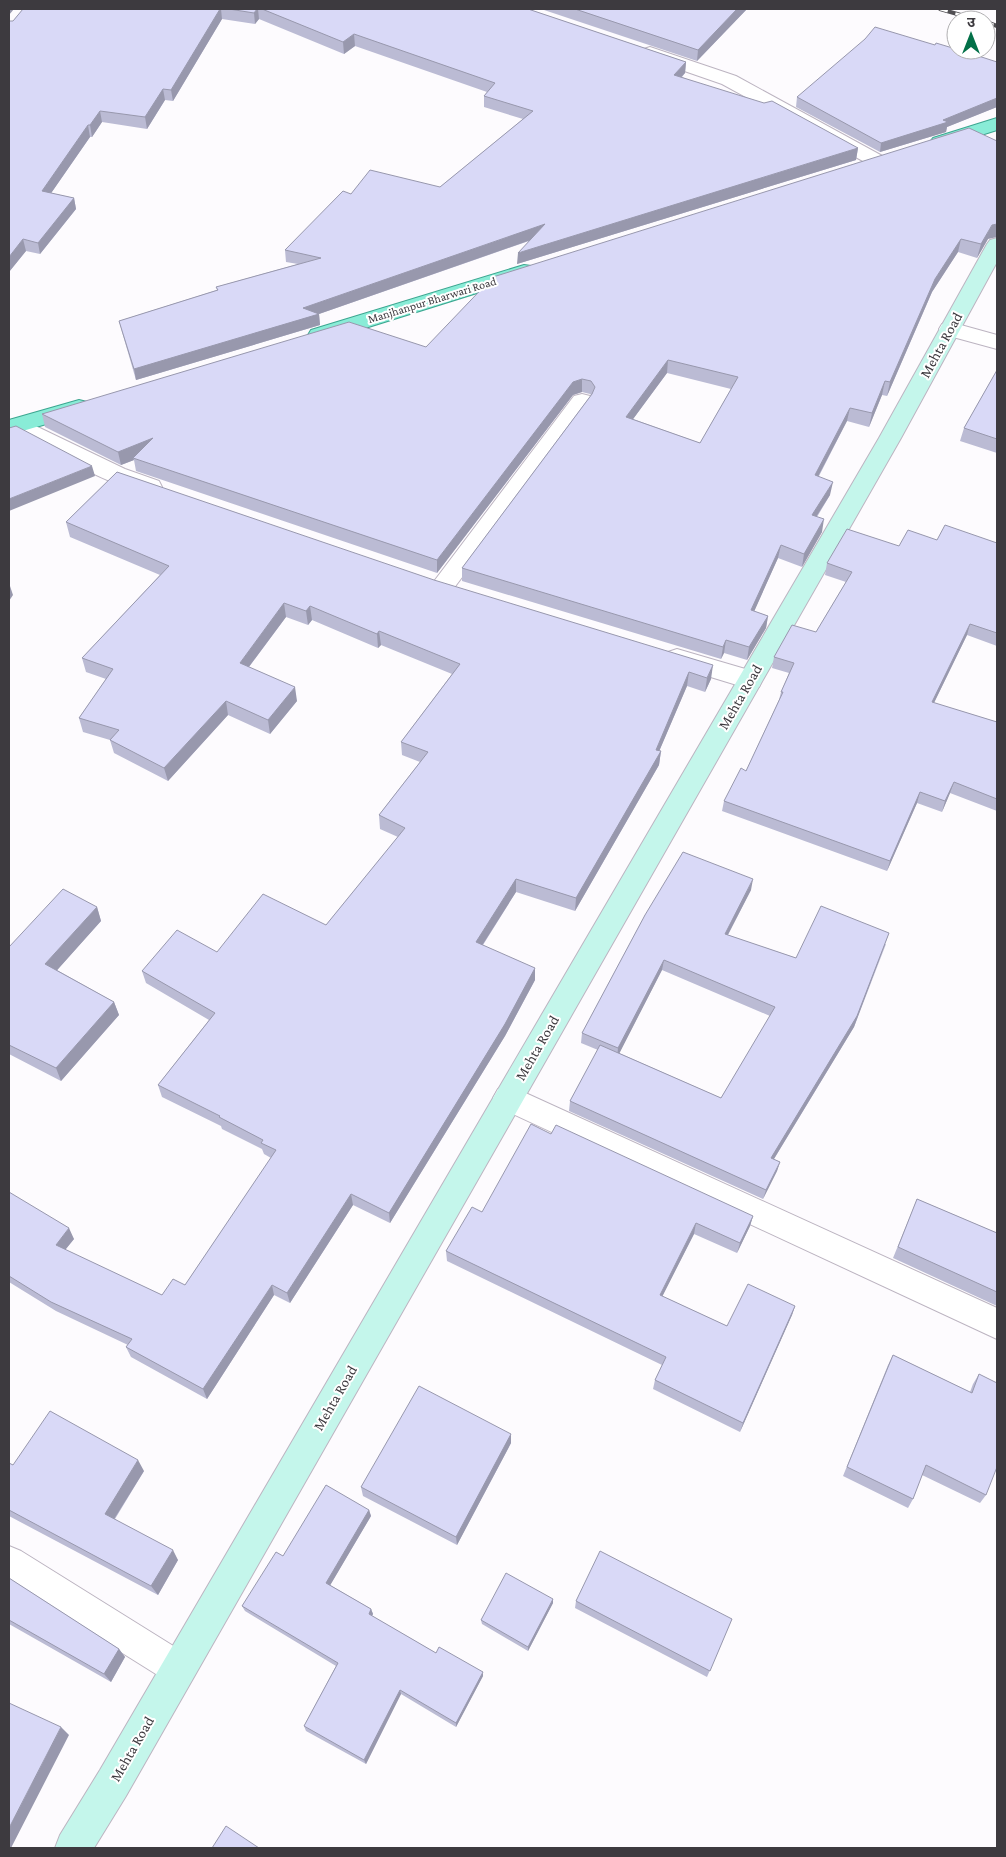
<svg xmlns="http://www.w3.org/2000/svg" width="1006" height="1857" font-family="'Crimson Pro','Noto Sans Devanagari',serif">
<rect width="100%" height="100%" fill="#fdfbfe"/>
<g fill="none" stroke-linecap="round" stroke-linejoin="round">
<defs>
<path id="street" d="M650,47L736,76L886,158L889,162L886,166H872L722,84L644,57L641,53L644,49Z
M950,322L997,335V349L942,334L939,329L942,324Z
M582,394L590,396L593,401L590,406L451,592L443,595L435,592L431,586L435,580L574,396Z
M19,418L125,469L159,481L162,487L159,493C132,500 39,445 11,430L9,426L11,420Z
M677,649L759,673L762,680L759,687L750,689L668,664L665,658L668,652Z
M508,1085L997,1308V1339L498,1107L493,1098L498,1089Z
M9,1546L21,1551L191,1657L197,1669L191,1681L179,1687L167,1681L9,1582Z"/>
<path id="secondary" d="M997,238V262L901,438L126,1796L94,1848H55L60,1835L100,1770L879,438L987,244L990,240Z"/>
<path id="primary" d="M997,118V130L940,148L933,146L930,142L933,138Z
M524,265L531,266L534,271L531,276L327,340L319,342L311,340L308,335L311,330Z
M79,400L87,402L90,407L87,412L9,435V420Z"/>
</defs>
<use href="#street" stroke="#bcb4c1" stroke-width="2"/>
<use href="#secondary" stroke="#bcb4c1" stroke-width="2"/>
<use href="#primary" stroke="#3ca690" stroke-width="2"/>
<use href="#street" fill="#fff" fill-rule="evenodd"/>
<use href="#secondary" fill="#c4f6eb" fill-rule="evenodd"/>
<use href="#primary" fill="#89ecd7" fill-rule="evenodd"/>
<defs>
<path id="rail" d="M940,9L978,20
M986,22L997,26"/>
</defs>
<use href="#rail" stroke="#514f53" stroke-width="4"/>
<use href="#rail" stroke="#fff" stroke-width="2.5" stroke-dasharray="8" stroke-linecap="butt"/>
</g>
<path fill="#bbbbd4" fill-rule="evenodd" d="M23,9H528L686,62L685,73L682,77L858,148L856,160L517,264L529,241L319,314L320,325L136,380L122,332L119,321L217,290L216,287L298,264L286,262L285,250L351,194L440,187L523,119L484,107V96L487,92L355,46L344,54L259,19L255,24L222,19L173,101L165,100L147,129L102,122L92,137H90L51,193L74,198L76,209L40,254L26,251L9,272V21H13Z
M541,9H747L697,61Z
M997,62V107L947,127L946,132L880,152L796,107L797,97Z
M969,128L988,239L977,258L958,252L932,292L887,396L882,395L869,427L847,421L819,476L830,495L817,517L822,532L802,567L778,558L754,611L768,616L766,628L747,660L724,653L721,659L462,581V568L591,395L590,394L582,392L573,395L437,573L136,471L134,460L121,465L45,427L42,414L426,347ZM667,373L731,389L700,443L633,419Z
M997,370V453L960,441L964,428Z
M117,472L711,679L705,692L687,686L659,751H661L659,765L575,911L516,892L483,945L535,980L505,1036L390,1223L353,1205L290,1303L274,1295L207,1399L131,1357L126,1347L128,1345L56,1311L9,1282V1192L74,1239L65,1250L162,1295L185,1285L271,1158L264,1154L262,1149L222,1129L221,1126L162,1097L158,1085L209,1020L146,983L142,971L326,925L398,837L380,829L379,815L420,762L402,755L401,742L452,674L381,645L378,648L312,620L308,625L286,617L249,667L297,701L270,734L228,715L168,781L114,753L110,740L83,732L79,718L106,679L86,672L82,658L160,575L70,537L66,522Z
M937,540L997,543V646L967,635L934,703L997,722V811L950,793L942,812L917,803L887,871L722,811L724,801L746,771L779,700L781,692L789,673L772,668L774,657L816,632L846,582L825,575L827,563L899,546Z
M751,890L728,935L796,958L886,944L854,1027L774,1159L780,1162L777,1171L763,1199L569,1111L570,1101L598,1050L581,1043L582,1033L645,915ZM662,970L770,1016L721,1098L619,1053Z
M97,907L101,921L57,970L114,1002L119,1015L61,1081L9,1054V947Z
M917,1199L997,1233V1306L893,1258Z
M482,1212L753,1216L750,1226L737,1253L694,1234L662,1296L727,1326L795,1306L792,1315L740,1432L653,1389L655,1380L662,1365L447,1261L446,1251Z
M893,1355L970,1392L973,1384L979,1374L986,1495L980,1503L922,1475L913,1499L908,1508L843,1476L888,1365Z
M511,1434V1443L457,1545L363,1496L361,1487Z
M9,1463L13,1465L144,1471L115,1519L178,1560L158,1595L9,1516Z
M369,1510L371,1516L330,1585L371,1609L373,1614L372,1616L436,1653L483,1676L456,1727L401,1694L366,1764L306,1731L304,1726L336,1666L245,1611L242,1606L283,1556Z
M9,1578L119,1649L125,1657L111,1682L9,1624Z
M553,1599V1603L528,1651L482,1624L481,1620Z
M576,1601L732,1619L707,1677L575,1608Z"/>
<path fill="#9898ad" d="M9,9H14L9,15Z
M220,9H221L222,19L173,101L171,90Z
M257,9H258L259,19L255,24L254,13Z
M737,9H747L697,61L698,50Z
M354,34L355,46L344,54L343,42Z
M686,62L685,73L673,86L674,75Z
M163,89L165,100L147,129L145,117Z
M997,98V107L947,127L946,132L880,152L881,143L943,120Z
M100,111L102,122L92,137L90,125Z
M88,125L90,137L45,202L42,191Z
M858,148L856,160L517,264L518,253Z
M74,198L76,209L40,254L38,243Z
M545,224V235L319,314L320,325L136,380L134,369L303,308Z
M997,224V237L988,239L977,258L981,244L992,225Z
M23,239L26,251L9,272V257Z
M961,239L958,252L932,292L887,396L890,382L935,279Z
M668,360L667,373L625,430L626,417Z
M582,379V392L573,395L437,573V560L573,382Z
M885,381L882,395L869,427L872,413Z
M850,408L847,421L812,488L815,475Z
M153,438L133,458L134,460L121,465L118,452Z
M92,466L95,476L9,511V499Z
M833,482L830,495L809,528L812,515Z
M824,519L822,532L802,567L804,554Z
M781,545L778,558L749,623L751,610Z
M10,586L13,595L9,601V587Z
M284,603L286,617L242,676L240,663Z
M310,606L312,620L308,625L306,611Z
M768,616L766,628L747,660L749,647Z
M970,624L967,635L929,713L932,702Z
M379,631L381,645L378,648L377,634Z
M726,640L724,653L721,659L723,647Z
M713,665L711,679L705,692L707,678Z
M689,672L687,686L655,761L661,751L659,765L575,911L576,898L656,750Z
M295,687L297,701L270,734L268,720Z
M226,701L228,715L168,781L164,768Z
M954,782L950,793L942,812L945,801Z
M920,792L917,803L887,871L890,861Z
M516,879V892L476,955V942Z
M753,879L751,890L723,944L725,934Z
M97,907L101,921L51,977L45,964Z
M889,933L854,1027L769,1167L771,1158Z
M664,960L662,970L617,1058L618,1048Z
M535,968V980L505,1036L390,1223L389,1213Z
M114,1002L119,1015L61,1081L56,1068Z
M780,1162L777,1171L763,1199L766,1190Z
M351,1194L353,1205L290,1303L287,1293Z
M753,1216L750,1226L737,1253L740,1243Z
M696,1223L694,1234L658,1305L660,1295Z
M69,1228L74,1239L61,1255L56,1245Z
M272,1285L274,1295L207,1399L203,1389Z
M795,1306L792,1315L740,1432L743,1423Z
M511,1434V1443L457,1545L456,1537Z
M138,1460L144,1471L111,1524L105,1514Z
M369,1510L371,1516L328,1589L326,1583Z
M173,1550L178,1560L158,1595L151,1586Z
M553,1599V1603L528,1651V1647Z
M371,1609L373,1614L370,1619L369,1614Z
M119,1649L125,1657L111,1682L104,1674Z
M483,1672V1676L456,1727V1723Z
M400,1690L401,1694L366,1764L364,1760Z
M61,1727L69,1735L11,1848H9V1828Z"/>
<path fill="#d9d9f7" stroke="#9898ad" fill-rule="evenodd" d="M23,9H220L171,90L163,89L145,117L100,111L90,125H88L42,191L74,198L38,243L23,239L9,257V21H13Z
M229,9H257L254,13Z
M262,9H528L686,62L674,75L764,103L772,101L858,148L518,253L545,224L303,308L319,314L134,369L119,321L218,290L216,287L321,258L285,250L343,191L351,194L370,170L440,187L533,111L484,96L495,83L354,34L343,42Z
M575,9H737L698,50Z
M875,27L935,45L936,43L956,49V50H960L997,62V98L943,120L948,122L881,143L797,97L865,39Z
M969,128L997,141V224L992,225L981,244L961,239L935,279L890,382L885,381L872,413L850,408L815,475L833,482L812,515L824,519L804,554L781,545L751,610L768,616L749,647L726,640L723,647L462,568L592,394L595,387L591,381L582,379L573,382L437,560L133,458L153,438L118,452L42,414L349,322L426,347L493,277ZM668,360L738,377L700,443L626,417Z
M997,370V439L964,428Z
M16,426L92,466L9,499V428Z
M117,472L434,580L713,665L707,678L689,672L656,750L661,751L576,898L516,879L476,942L535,968L505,1024L389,1213L351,1194L287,1293L272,1285L203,1389L126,1347L132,1339L51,1302L9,1276V1192L69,1228L56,1245L162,1295L173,1279L185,1285L276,1150L261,1143L263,1140L219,1117L220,1116L158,1085L215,1013L142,971L177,930L217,952L263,894L326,925L405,828L379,815L428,752L401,742L460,664L379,631L377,634L310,606L306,611L284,603L240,663L295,687L268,720L226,701L164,768L110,740L119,730L79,718L113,669L82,658L169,566L66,522Z
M945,525L997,543V633L970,624L932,702L997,722V799L954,782L945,801L920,792L890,861L724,801L741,768L746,771L783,692H781L794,663L774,657L792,625L816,632L852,572L827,563L847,529L899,546L908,530L937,540Z
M683,852L753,879L725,934L796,958L821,906L889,933L857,1016L771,1158L780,1162L766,1190L570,1101L600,1045L721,1098L775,1007L664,960L618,1048L582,1033L645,915Z
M63,889L97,907L45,964L114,1002L56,1068L9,1045V947Z
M531,1124L551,1134L556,1125L753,1216L740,1243L696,1223L660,1295L727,1326L748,1284L795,1306L743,1423L655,1380L666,1357L446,1251L472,1207L482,1212Z
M917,1199L997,1233V1292L898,1247Z
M893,1355L972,1393L979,1374L997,1383V1467L986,1495L926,1465L913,1499L847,1467Z
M419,1386L511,1434L456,1537L361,1487Z
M50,1411L138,1460L105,1514L173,1550L151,1586L9,1510V1463L13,1465Z
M326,1485L369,1510L326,1583L371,1609L369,1614L436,1653L439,1647L483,1672L456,1723L400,1690L364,1760L304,1726L338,1663L242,1606L276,1552L283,1556Z
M600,1551L732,1619L710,1671L576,1601Z
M506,1573L553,1599L528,1647L481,1620Z
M9,1578L119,1649L104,1674L9,1620Z
M9,1703L61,1727L9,1828Z
M226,1826L259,1848H212Z"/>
<g text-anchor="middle" stroke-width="4" stroke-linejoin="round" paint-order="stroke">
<g font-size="12" fill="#3d3a3f" stroke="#fff">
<text transform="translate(432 300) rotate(-17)" y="4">Manjhanpur Bharwari Road</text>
</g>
<g font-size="15" fill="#3d3a3f" stroke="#fff">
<text transform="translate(941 345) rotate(-61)" y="5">Mehta Road</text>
<text transform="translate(740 697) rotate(-60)" y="5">Mehta Road</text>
<text transform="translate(537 1048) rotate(-60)" y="5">Mehta Road</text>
<text transform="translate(335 1398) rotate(-60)" y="5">Mehta Road</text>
<text transform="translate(132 1749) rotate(-60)" y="5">Mehta Road</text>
</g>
</g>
<rect width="1006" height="1857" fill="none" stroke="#3d3a3f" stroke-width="20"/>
<g transform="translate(971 35)"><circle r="24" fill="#ffffff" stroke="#b1b0b2"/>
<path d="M0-4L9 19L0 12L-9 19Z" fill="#037048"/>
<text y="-8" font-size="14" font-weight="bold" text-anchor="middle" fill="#3d3a3f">उ</text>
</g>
</svg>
